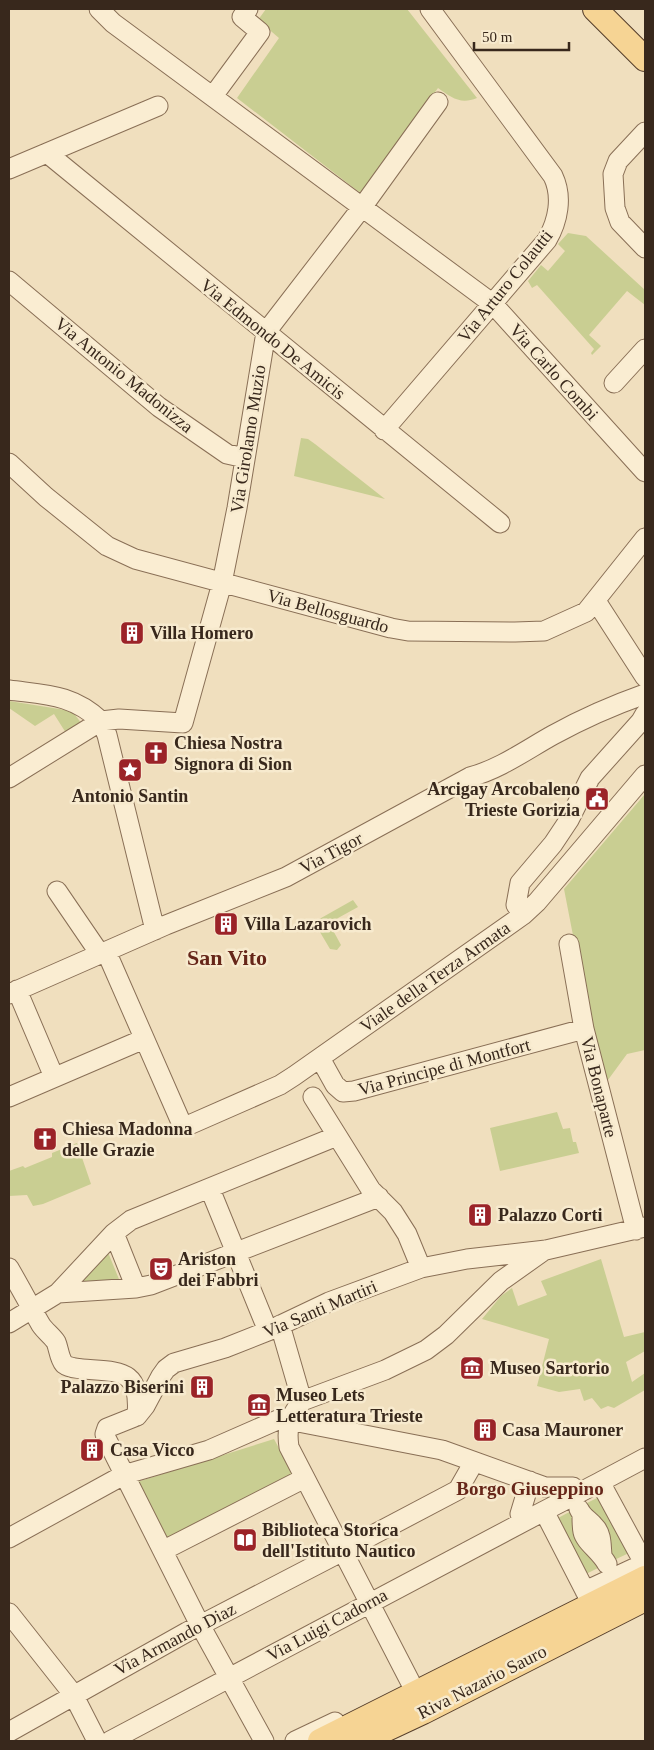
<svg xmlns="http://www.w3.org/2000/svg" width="654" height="1750" font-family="Georgia,serif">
<rect width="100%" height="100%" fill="#f0dfbe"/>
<path fill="#c9ce92" d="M266,9H407L477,98C460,105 451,97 438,88L364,191L359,192L237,98L279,38L258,20Z
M568,233L586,236L645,290V305L627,291L589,335L601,346L592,355L591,353L594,349L537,285L532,288L528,281L541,265L548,271L565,251L558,244Z
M301,438L308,439L315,444L385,499L294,476Z
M9,701L72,711L82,724L66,733L54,714L35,726L9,708Z
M645,794V1050L627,1054L605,1084L591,1028L564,889Z
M353,900L358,907L329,923L341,945L337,950L330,949L314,922Z
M557,1112L563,1129L570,1128L573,1142H576L579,1153L500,1171L490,1128Z
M77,1143L91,1184L43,1204L33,1206L27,1195L9,1196V1171L23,1166L25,1168L52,1157V1153Z
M107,1250L121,1284L68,1288Z
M601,1259L624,1337L645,1332V1351L626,1362L632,1382L645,1373V1390L614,1408L608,1406L601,1409L592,1398L584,1401L580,1389L559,1392L537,1386L549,1339L482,1319L501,1296L512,1288L518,1306L547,1295L541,1281Z
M274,1439L294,1476L167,1541L137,1482Z
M599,1497L629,1553L610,1562L606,1555L612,1551L591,1510L581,1506Z
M575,1509L579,1516L572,1520L593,1561L604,1565L586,1574L558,1518Z"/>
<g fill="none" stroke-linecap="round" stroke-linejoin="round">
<defs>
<path id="minor" d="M99,9L113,23L136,40L493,304L645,472
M213,96L260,32L242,17L248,9
M645,132L618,161L613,174L615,208L620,222L645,248
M47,153L500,523
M9,169L158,106
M9,281L159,407L227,454L245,458
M614,383L645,349
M384,430L547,240C558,221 563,197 553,176L430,9
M9,463L46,497L107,546L135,559L391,628L408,631L515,632L544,631L586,612L645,538
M596,601L645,677
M9,690C46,695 72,694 101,721L9,778
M57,891L100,954
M519,909L516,905L520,883L553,844L569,820L590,778L641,721L645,714
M155,930L107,735L101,721L119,719L183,723L222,583L237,508L266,332L363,206L438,102
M569,944L584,1029L636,1230
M106,951L180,1120L183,1125H189L280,1085L294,1076L523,915L537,902L645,775
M17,990L54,1077
M9,994L166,925L286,877L470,777C500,769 526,750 553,735C582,719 614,705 645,694
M320,1058L335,1085L343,1092L354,1091L584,1029
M9,1097L144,1039
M313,1097L371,1190L393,1212L407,1234L421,1268
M210,1189L268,1331
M114,1233L131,1220L337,1136
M9,1268C20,1287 30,1306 41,1325C45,1331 52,1336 56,1342C59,1349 59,1358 64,1364C69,1368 76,1368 82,1369C120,1372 141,1368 137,1416
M136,1288L151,1285L379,1197
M9,1323L58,1293L114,1233L136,1288L58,1293
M280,1325L302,1401
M302,1401C290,1416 286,1427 289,1447L416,1693V1703L413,1705
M302,1401L385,1370L426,1350L446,1335L501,1281L542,1252
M298,1422L442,1450L545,1487H573
M130,1473L209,1450L282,1418
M600,1482L645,1458
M579,1509C583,1518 590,1520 595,1527C602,1534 601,1546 602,1555
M520,1514L530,1481
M582,1516C582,1521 582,1527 583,1532C585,1542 601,1552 607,1564
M9,1538L120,1477
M168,1548L299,1481
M348,1548L458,1490L474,1462
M585,1591L645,1563
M9,1613L73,1694L97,1741
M598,1616L544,1511L600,1482L645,1565
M9,1732L187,1632L343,1551
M110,1741L544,1511
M264,1741L200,1625L106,1438L105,1434L107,1428L137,1416L145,1406L161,1376L166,1369L174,1363L225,1348L268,1331L329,1302L421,1268L467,1259L546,1250L645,1227
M295,1741L335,1722"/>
<path id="major" d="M595,9L645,59
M320,1741L645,1578
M361,1741L423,1712L645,1599"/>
</defs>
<use href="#minor" stroke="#896f56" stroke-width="21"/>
<use href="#major" stroke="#563e2b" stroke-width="26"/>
<use href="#minor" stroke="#faedd2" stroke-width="19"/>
<use href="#major" stroke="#f6d494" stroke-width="24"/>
</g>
<defs>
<symbol id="building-square" viewBox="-11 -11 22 22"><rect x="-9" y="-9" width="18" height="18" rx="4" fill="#9b2328" stroke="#f7eace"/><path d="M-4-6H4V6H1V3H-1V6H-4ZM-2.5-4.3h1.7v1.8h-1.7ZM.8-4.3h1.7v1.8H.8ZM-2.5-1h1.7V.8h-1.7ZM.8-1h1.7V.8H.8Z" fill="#fff"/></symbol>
<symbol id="church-square" viewBox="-11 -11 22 22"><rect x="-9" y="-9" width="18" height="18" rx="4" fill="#9b2328" stroke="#f7eace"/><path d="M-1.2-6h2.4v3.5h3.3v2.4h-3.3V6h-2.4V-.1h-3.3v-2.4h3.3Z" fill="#fff"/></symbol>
<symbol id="sight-square" viewBox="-11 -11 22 22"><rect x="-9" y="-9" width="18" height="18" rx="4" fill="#9b2328" stroke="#f7eace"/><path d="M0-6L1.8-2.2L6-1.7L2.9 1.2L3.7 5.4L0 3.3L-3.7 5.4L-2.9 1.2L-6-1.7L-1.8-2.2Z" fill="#fff"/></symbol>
<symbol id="civic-square" viewBox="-11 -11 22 22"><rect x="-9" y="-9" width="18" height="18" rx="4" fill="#9b2328" stroke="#f7eace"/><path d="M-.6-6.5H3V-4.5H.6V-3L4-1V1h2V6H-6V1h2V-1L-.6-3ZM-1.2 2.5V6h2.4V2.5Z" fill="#fff"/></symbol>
<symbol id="theatre-square" viewBox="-11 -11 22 22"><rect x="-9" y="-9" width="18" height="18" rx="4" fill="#9b2328" stroke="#f7eace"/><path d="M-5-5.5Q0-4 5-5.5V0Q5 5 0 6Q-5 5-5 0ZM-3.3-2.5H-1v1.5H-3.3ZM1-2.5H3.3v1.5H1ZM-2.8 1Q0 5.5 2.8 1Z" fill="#fff"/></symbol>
<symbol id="museum-square" viewBox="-11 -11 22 22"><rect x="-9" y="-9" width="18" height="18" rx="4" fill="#9b2328" stroke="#f7eace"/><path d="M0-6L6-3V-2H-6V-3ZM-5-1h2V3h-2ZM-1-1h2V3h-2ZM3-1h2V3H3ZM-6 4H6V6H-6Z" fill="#fff"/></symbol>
<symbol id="library-square" viewBox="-11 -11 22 22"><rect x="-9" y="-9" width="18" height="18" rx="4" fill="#9b2328" stroke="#f7eace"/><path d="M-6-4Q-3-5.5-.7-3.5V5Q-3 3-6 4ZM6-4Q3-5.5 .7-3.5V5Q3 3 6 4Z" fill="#fff"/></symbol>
</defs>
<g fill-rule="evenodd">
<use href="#building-square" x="118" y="619" width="28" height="28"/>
<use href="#church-square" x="142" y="739" width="28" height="28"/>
<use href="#sight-square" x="116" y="756" width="28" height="28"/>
<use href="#civic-square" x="583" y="785" width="28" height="28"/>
<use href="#building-square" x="212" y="910" width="28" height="28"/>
<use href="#church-square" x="31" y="1125" width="28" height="28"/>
<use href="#building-square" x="466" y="1201" width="28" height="28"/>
<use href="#theatre-square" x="147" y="1255" width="28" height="28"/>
<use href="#museum-square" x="458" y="1354" width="28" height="28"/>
<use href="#building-square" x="188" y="1373" width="28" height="28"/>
<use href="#museum-square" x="245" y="1391" width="28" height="28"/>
<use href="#building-square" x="471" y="1416" width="28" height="28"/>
<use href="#building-square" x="78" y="1436" width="28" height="28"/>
<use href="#library-square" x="231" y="1526" width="28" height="28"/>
</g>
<g text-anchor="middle" stroke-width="5" stroke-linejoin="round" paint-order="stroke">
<g font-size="18" fill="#38281c" stroke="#f7eace">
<text transform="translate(505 286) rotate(-51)" y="6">Via Arturo Colautti</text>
<text transform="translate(273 339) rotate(39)" y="6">Via Edmondo De Amicis</text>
<text transform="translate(554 372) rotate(48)" y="6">Via Carlo Combi</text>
<text transform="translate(124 375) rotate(39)" y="6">Via Antonio Madonizza</text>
<text transform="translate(248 439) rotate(-81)" y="6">Via Girolamo Muzio</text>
<text transform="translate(328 611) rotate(15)" y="6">Via Bellosguardo</text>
<text transform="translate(331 853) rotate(-28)" y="6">Via Tigor</text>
<text transform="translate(435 977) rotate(-35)" y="6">Viale della Terza Armata</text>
<text transform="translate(444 1067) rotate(-15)" y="6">Via Principe di Montfort</text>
<text transform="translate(599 1087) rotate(76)" y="6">Via Bonaparte</text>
<text transform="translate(320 1309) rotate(-23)" y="6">Via Santi Martiri</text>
<text transform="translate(327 1625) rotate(-28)" y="6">Via Luigi Cadorna</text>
<text transform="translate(175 1639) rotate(-28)" y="6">Via Armando Diaz</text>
<text transform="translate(482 1682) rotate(-27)" y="6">Riva Nazario Sauro</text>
</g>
<g font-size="18" font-weight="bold" fill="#38281c" stroke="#f7eace" text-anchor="start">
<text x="150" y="639">Villa Homero</text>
<text x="174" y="749">Chiesa Nostra<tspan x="174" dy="21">Signora di Sion</tspan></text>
<text x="580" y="795" text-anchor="end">Arcigay Arcobaleno<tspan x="580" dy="21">Trieste Gorizia</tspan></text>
<text x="130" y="802" text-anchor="middle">Antonio Santin</text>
<text x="244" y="930">Villa Lazarovich</text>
<text x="62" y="1135">Chiesa Madonna<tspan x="62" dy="21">delle Grazie</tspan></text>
<text x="498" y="1221">Palazzo Corti</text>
<text x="178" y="1265">Ariston<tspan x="178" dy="21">dei Fabbri</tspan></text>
<text x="490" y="1374">Museo Sartorio</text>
<text x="184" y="1393" text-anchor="end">Palazzo Biserini</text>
<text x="276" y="1401">Museo Lets<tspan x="276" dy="21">Letteratura Trieste</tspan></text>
<text x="502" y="1436">Casa Mauroner</text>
<text x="110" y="1456">Casa Vicco</text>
<text x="262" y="1536">Biblioteca Storica<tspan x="262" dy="21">dell'Istituto Nautico</tspan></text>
</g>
<g font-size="19" font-weight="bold" fill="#662619" stroke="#f7eace">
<text x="530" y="1495">Borgo Giuseppino</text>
</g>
<g font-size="22" font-weight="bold" fill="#662619" stroke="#f7eace">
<text x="227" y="965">San Vito</text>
</g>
</g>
<rect width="654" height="1750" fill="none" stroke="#38281c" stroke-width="20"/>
<path d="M474 42v8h95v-8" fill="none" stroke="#38281c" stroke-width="2.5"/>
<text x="482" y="42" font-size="15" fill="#38281c" stroke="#f7eace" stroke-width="4" paint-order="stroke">50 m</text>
</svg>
